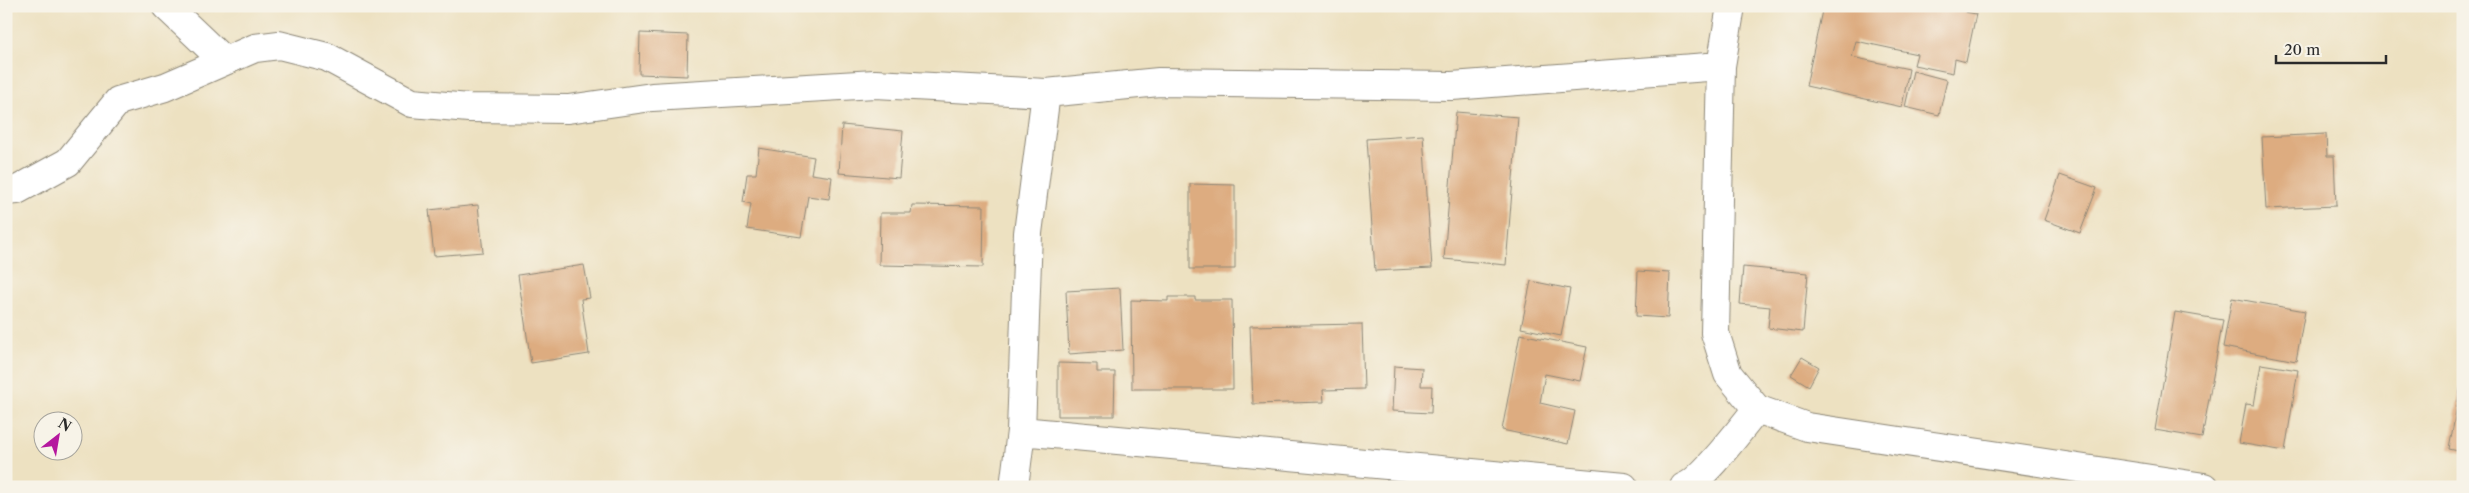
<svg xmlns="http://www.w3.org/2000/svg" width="2469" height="493" font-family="'Libre Caslon Text',serif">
<rect width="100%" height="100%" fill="#f7f3e8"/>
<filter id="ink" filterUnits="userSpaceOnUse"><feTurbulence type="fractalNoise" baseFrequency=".02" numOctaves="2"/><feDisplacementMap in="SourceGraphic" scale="10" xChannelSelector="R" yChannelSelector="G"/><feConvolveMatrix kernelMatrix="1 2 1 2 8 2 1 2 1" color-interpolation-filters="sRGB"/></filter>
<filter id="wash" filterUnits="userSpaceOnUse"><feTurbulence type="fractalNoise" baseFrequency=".0096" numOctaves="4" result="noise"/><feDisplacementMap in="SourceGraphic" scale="20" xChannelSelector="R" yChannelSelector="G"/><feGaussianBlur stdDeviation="1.12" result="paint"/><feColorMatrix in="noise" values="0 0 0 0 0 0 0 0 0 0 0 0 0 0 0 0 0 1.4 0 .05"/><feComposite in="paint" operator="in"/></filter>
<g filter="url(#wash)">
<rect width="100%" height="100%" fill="#ede1c1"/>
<g id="blocks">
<path fill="#ddac80" d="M1823,6H1966L1965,12L1976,14L1966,62L1955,59L1953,73L1914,65L1917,54L1856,41L1852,57L1909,69L1902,107L1806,86Z
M640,33L688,35L687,76L639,74Z
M1913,71L1947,80L1939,115L1905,107Z
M1456,112L1518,117L1506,265L1444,259Z
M842,125L903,131L899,178L839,173Z
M2326,134L2327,156H2334L2336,206L2266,209L2262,137Z
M1423,135L1432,268L1375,271L1366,139Z
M759,148L814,157L811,174L832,177L829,199L808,196L801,237L747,229L751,204L743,202L747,174H756Z
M2060,175L2097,188L2080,233L2044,220Z
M1190,184L1235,185V269H1190Z
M478,205L483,252L434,256L429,210Z
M912,205L984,206L983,267L879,265L880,213H911Z
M584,265L590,298L581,299L589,354L531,363L518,275Z
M1743,267L1808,273L1803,332L1768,328L1770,307L1740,304Z
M1638,271L1670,273L1668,318L1636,316Z
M1531,281L1570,289L1561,336L1521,328Z
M1120,288L1123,350L1069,354L1066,291Z
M1168,297H1195V300H1232L1233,389H1132L1131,300L1168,301Z
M2232,298L2305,311L2296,361L2223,347Z
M2175,312L2223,320L2202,438L2155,430Z
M1362,324L1364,389L1323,390L1324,402L1253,404L1250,326Z
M1520,334L1587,347L1580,381L1545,374L1540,403L1575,411L1568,444L1502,430Z
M1802,357L1819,367L1809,386L1791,375Z
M1058,363L1097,364V372H1115L1114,416H1058Z
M2261,364L2298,370L2285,451L2239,443L2246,404L2254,405Z
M1394,366L1422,368L1421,386H1432L1431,413L1392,411Z
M2462,379H2463V452L2449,449Z"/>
</g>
</g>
<g filter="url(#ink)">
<use href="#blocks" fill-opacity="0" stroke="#8c8676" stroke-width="1"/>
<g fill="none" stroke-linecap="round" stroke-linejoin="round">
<defs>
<path id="street" d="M166,6L224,61
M1731,6L1721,66L1715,333L1728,374L1757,409L1807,427L2204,487
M6,191L17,190L68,162L118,101L165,87L255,48L279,45L327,57L412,103L469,108L568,109L652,97L875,84L1046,93L1159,82L1452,86L1721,66
M1021,431L1624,487
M1014,487L1021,431L1028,233L1046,93
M1684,487C1703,480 1742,427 1757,409"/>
</defs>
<use href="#street" stroke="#8c8676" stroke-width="30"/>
<use href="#street" stroke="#fff" stroke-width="28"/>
</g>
</g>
<rect width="2469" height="493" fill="none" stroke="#f7f3e8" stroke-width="25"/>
<g transform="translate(58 436) rotate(31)"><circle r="24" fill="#f7f3e8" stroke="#a5a39c"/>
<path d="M0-4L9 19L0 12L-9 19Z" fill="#b5179e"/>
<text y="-8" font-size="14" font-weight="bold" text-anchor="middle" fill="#2b2b2b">N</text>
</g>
<path d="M2276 55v8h110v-8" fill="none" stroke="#2b2b2b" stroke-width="2.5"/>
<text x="2284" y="55" font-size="15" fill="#2b2b2b" stroke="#f7f3e8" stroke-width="4" paint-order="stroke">20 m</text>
</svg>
